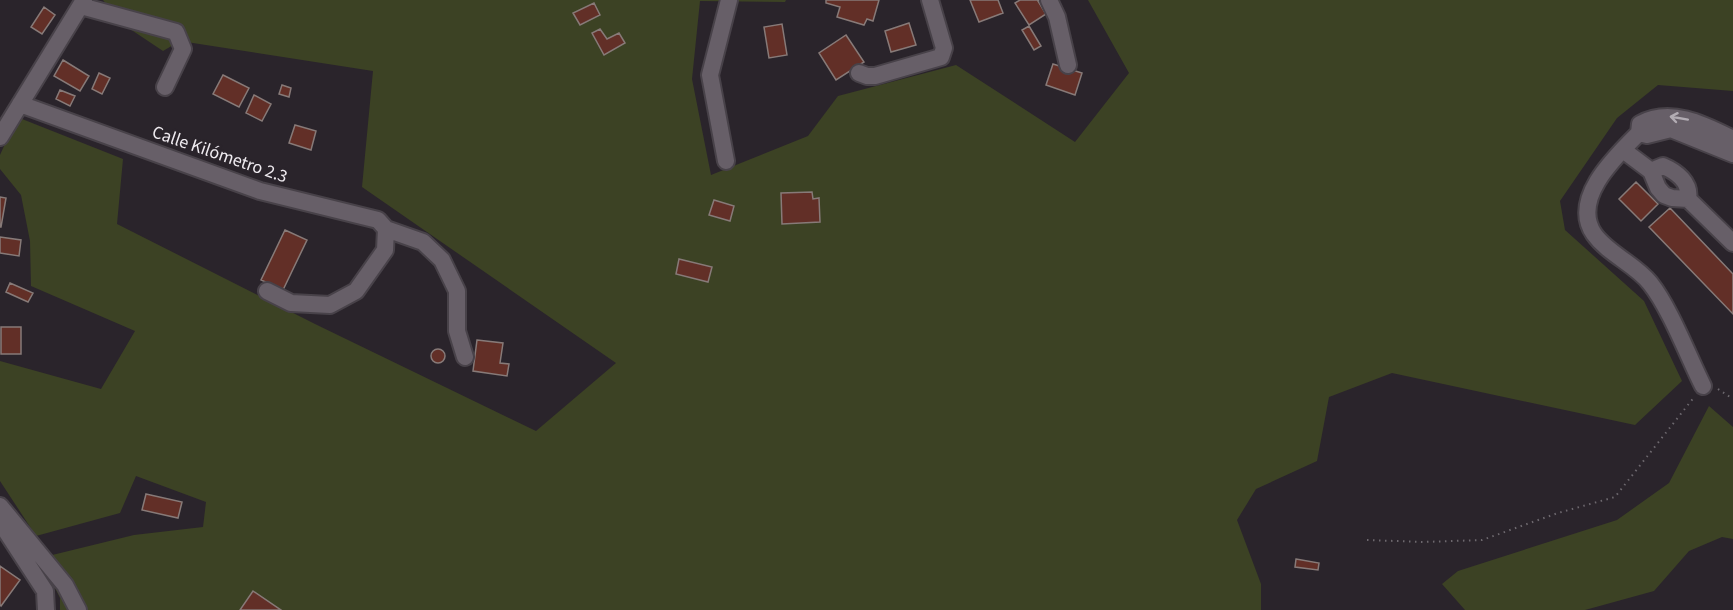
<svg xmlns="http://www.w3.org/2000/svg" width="1733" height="610" font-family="'Source Sans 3',sans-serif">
<rect width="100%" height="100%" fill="#2a242b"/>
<path fill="#3c4224" d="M103,0H786L785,2L700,1L692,79L711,175L808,136L838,96L956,65L1075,142L1129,73L1088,0H1733V91L1658,85L1617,118L1560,201L1565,230L1644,301L1682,381L1635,425L1392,373L1329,397L1317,461L1256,489L1237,520L1261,584V610H60V598L40,558L134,535L203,527L206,502L136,476L120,513L36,536L0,481V361L101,389L135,331L31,286L30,241L21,195L0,169V155L17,117L123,159L117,224L315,324L536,431L616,363L362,187L373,71L180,41L163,51L121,23Z
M1709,406L1733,427V539L1722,537L1689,551L1654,591L1585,610H1465L1442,584L1458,571L1617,520L1669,483Z"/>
<path fill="#622f27" stroke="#877a78" stroke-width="1.5" d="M826,0H879L873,21L867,19L864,25L837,17L840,7L826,3Z
M970,0H998L1003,13L979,22Z
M1020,0H1039L1038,1L1046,14L1029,25L1015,3Z
M594,3L600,15L580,25L573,13Z
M44,7L55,15L42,34L31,27Z
M909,23L916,45L891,52L885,31Z
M782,24L787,55L769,58L764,27Z
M1029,26L1041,46L1034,50L1022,30Z
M600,29L607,39L619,33L625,43L604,55L592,33Z
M846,35L864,62L836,80L819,53Z
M63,60L89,76L80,91L54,76Z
M1053,64L1082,73L1075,95L1046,85Z
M99,73L110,78L102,94L92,89Z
M223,75L249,88L239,107L213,94Z
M282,85L291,88L289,97L279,94Z
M60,90L75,96L70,106L56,99Z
M254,95L271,104L262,121L246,113Z
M295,125L316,131L311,150L289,143Z
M1636,182L1658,204L1641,221L1619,199Z
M812,192L813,199L819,198L820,222L782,224L781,193Z
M0,197L6,198L1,227H0Z
M714,200L734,206L730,221L709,215Z
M1670,208L1733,274V314L1649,227Z
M285,230L307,240L283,290L261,280Z
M0,237L21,240L19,256L0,253Z
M679,259L712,267L708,282L676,274Z
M10,283L33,293L28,302L6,292Z
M1,327H21V354H1Z
M477,340L503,343L500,363L509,364L507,376L473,371Z
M431 356a7 7 0 1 1 14 0a7 7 0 1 1-14 0Z
M146,494L182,502L178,518L142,510Z
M1296,559L1319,563L1318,570L1295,567Z
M0,566L20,580L1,606L0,605Z
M253,591L281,610H240Z"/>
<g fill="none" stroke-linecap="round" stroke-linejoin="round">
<defs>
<path id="minor" d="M1049,0L1057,17L1068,65
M81,6L176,32L183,49L165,87
M859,73L867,76H875L941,57L944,48L930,0
M20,104L260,191L378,220L386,229L385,250L356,291L330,305L291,303L267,291
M1639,133C1616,156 1570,199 1594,234C1608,254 1635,264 1650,283C1670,308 1688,356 1703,386
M0,137L84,0
M1733,139C1705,125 1671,107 1640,124L1639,133L1647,135L1671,129L1733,154
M1623,150L1651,171L1658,188L1664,195L1672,198L1688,199C1691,183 1677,172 1663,166L1651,171
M726,161L710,75L729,0
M1688,199L1733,243
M386,229L423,242L442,260L457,291V331L465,357
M0,506L65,585L78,610
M2,525L45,591L46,610"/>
</defs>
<use href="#minor" stroke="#484249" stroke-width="20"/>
<path stroke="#6d686e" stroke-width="2" stroke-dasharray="1.5 4.5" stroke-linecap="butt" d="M1718,389L1733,399
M1367,540L1423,542L1482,540L1558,513L1615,497L1695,396"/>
<use href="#minor" stroke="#675f68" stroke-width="16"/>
</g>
<defs><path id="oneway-shaft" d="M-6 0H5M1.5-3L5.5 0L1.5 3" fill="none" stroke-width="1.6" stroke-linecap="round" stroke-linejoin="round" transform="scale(1.5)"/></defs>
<use stroke="#b2acb3" href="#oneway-shaft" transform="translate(1679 118) rotate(-170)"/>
<g text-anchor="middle" stroke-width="5" stroke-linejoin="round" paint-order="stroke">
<g font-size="18" fill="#efebf0" stroke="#2a242b">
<text transform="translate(220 154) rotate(19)" y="6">Calle Kilómetro 2.3</text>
</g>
</g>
</svg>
